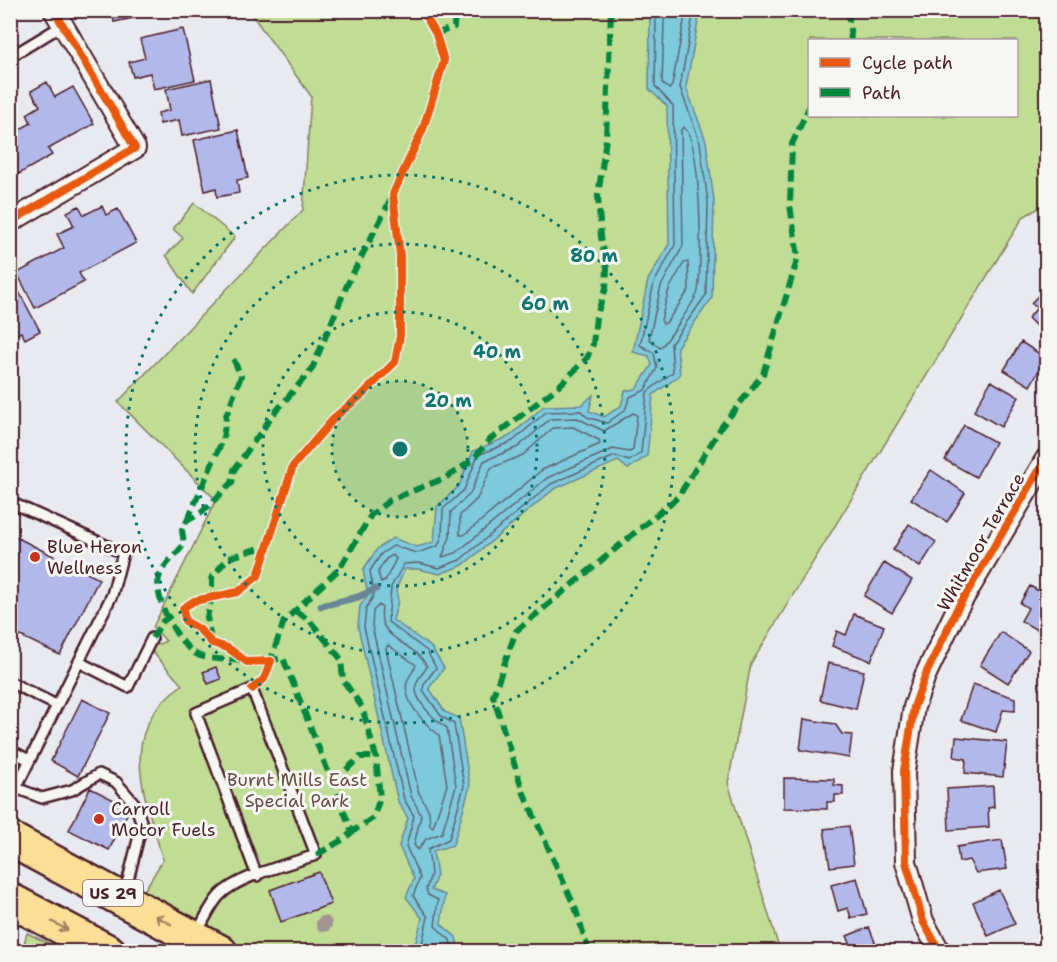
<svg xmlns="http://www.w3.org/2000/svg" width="1057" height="962" font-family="'Shantell Sans',sans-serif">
<rect width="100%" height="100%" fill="#e9eaf0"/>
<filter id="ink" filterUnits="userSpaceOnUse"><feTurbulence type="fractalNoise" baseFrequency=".0167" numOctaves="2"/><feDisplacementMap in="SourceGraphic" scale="12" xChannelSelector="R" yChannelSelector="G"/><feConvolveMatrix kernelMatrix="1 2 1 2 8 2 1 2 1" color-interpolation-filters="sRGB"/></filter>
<g filter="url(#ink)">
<path fill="#c1dc94" stroke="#867e60" stroke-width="1.5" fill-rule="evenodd" d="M249,11H1046V204L1023,217L751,664L728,783L780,951H249L142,894L163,860C145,794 114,732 182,685L149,648L166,641L153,627L216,500L118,402L303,210L311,96ZM810,40H1016V116H810Z
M194,203L235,237L192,294L166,255L183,238L173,229Z
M27,933L64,951H22Z"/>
<path fill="#7ecadd" stroke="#698696" stroke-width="1.5" d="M654,11H700L686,87L706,141L714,201L712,298L677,347L680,375L653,395L647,456L628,469L618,461L554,489L463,565L440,574L418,569H405L396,589L398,601L393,620L431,647L444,668L429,688L445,712L459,718L470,786L453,845L433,851L437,875L431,890L445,895L441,924L456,937L459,951H418L415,946L422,918L406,897L414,879L399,846L408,818L398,802L358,627L360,606L368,595L363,570L377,549L393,538L417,547L434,542L437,507L459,486L473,451L510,436L544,406L582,405L593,395L589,411L604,417L621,406L625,391L636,389L652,365L649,356L633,352L648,280L669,244L667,106L649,89L650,18Z"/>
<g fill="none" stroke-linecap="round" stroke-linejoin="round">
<path stroke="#5f6372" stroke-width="1.5" d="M666,10L664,22L662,83L669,89L672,86L686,10
M684,127C702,143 702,264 698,291C697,298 666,343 660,348L649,339L661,286L683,246L681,130Z
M688,262L689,290L666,323L663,324L661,320L669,289L684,263Z
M633,413L637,415L633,450L629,452L613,449L547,478L456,553L442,557L450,537L451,512L470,494L484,461L518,447L550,419L577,418L604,431Z
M573,427L599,440L600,444L542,470L464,535H460V515L477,499L491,468L523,455L553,428Z
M393,555L396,559L385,581L381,583L378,572L386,559Z
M379,605L382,608C376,640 413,641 427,666C425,672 419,676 417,682C410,698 436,721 447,728L456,786L442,833L426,839L418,850L414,845L421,815L411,796L372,626L373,611Z
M388,645L416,665C414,671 409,675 407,682C402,701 426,725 439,735L447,785L433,827L430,825L429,811L419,793L386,649Z
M423,952L422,944L428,917L413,896L420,878L406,846L414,816L404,799L364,627L366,608L374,595L370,571L381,554L393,546L417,553L438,546L442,536L443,509L464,490L478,455L513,441L546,412L581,411L587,417L607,423L625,410L630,397L645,390L657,368L654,353L640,345L654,283L675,245L673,106L655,86L656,20L659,10
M453,952L450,940L435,926L438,900L428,895L426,889L431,874L428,849L449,839L464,786L454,724L441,716L423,690L424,684L436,668L427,651L388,622L391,587L404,564L419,563L439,568L460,560L551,484L615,456L629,461L641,453L647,392L673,372L671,344L706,295L708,202L700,143L680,87L694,10"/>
<path stroke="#698696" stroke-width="7" d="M321,606L358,597L376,589"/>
</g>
<path fill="#b3b8ea" stroke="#4a1f2b" stroke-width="1.5" d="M112,10H152L153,14L114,22Z
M183,29L195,80L154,89L150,73L133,77L129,62L145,58L140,39Z
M211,79L221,128L182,136L179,120L160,124L158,113L170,110L166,89Z
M47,82L55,97L73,87L94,124L48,149L52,155L10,179V123L16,132L31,123L27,114L40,106L31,91Z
M238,130L248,178L237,180L239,193L217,197L216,188L205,191L194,140Z
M79,206L84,215L102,206L106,215L118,209L136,243L79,273L84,282L35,308L17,273L64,248L57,234L74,226L67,212Z
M17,288L40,331L25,339L21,332L10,337V291Z
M1044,290L1046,291V336L1028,318L1037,308L1031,303Z
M1021,342L1046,358L1030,386L1004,370Z
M991,381L1019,397L1001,427L974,411Z
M964,425L995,442L976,477L945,460Z
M931,470L965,493L947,522L911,499Z
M909,524L936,542L920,567L893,550Z
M10,534L99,579L60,655L10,631Z
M884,563L912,580L892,613L864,596Z
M1030,586L1046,595V635L1021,621L1028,608L1020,603Z
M854,614L884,626L871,661L832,646L837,631L846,635Z
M1001,632L1029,651L1008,683L980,665Z
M828,663L864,671L856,709L820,700Z
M216,667L221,679L208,684L203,672Z
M973,684L1015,698V711L1003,710L996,732L961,720Z
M82,699L110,713L78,776L51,761Z
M804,719L835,724L842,734L852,735L849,758L800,750Z
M956,737L1007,742L1003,777L965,773L966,759L954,757Z
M784,778L834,779V785L843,786V795H835V802H827V809L784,808Z
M993,786L994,807L988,808L989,827L949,830L947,789Z
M90,788L130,808L109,850L69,830Z
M849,826L854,864L830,867L824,829Z
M1002,840L1007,869L976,873L969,860L959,862L957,847Z
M319,872L331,904L281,922L270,890Z
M857,878L867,914L851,918L848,908L838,911L831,885Z
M999,890L1015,924L988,936L973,902Z
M869,927L879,952H854L847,936Z
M1045,942L1046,952H1031Z"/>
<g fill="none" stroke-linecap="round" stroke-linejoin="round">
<defs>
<path id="lane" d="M10,57L63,25
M10,502L123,553L112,595L10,800
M79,662L128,687L152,638
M10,682L56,705
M10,750L29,760
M16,788L42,798L72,790L99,774L116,782L135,804L142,824L128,880L122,892
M197,932C204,921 210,906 219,896C237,876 290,864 316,855L252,689L196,713L257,876"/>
<path id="street" d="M10,222L135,148L54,10
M940,952L923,921L906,862L904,771L914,707L925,676L957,609L1046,459"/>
<path id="highway" d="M10,839L220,952
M10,900L109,952"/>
</defs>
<use href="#lane" stroke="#4a1f2b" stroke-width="14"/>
<use href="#street" stroke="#4a1f2b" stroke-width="24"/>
<use href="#highway" stroke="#4a1f2b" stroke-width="38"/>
<use href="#lane" stroke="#f6f6f2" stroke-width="9"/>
<use href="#street" stroke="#f6f6f2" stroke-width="20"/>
<use href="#highway" stroke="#fadf96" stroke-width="33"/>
<path stroke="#00873e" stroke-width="6" stroke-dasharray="12 6" stroke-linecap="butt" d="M848,10L851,40
M436,34L454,27L455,10
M187,521L223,439L226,416L241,376L231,354
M296,611L310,621L341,659L343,680L362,707L376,757L380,798L373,818L352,832
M152,638L163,621L173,614
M211,640L207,617L212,597V577L228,558L266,546
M241,661C228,659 212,660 200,656C179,648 153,598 159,578C163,564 176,556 184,544L182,530L187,521L201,513L232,483L234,470L272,416L312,369L347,285L392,197
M267,661L283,658L352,832L344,839L316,855
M269,665L284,621L340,568L371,515L390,500L445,478L473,460L487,442L559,386L587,358L593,344L596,317L606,288L607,268L601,237L598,196L606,139L611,10
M333,782L360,757H376
M589,952L576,910L522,789L493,696L516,631L678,497L722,426L763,374L798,257L790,205L792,144L810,105"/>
<defs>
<path id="cycleway" d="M10,222L135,148L54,10
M252,689L264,679L271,661L247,662L228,648L212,643L199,629L185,621L183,608L194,601L238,592L258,576L293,466L336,416L363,394L395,362L400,336V256L393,194L423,129L444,61L436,34L422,10
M940,952L923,921L906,862L904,771L914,707L925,676L957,609L1046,459"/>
</defs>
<use href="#cycleway" stroke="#f6f6f2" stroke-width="11"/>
<use href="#cycleway" stroke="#e8590c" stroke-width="8"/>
</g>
<circle fill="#a29492" cx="324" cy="924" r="8"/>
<defs><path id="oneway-shaft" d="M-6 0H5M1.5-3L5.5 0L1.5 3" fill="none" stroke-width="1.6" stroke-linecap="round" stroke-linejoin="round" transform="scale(1.5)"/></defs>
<g stroke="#a27f60">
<use href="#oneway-shaft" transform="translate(163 920) rotate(-152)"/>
<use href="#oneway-shaft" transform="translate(60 926) rotate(28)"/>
</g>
</g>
<circle cx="400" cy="449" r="68" fill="#0f766e" fill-opacity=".12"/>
<g fill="none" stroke="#0f766e" stroke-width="3" stroke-dasharray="3 6">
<circle cx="400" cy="449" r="68"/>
<circle cx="400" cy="449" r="137"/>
<circle cx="400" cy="449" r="205"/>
<circle cx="400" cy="449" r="274"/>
</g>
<g fill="#c8321e" stroke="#f6f6f2" stroke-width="2">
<circle cx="35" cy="557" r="6"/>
<circle cx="99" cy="819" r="6"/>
</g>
<g text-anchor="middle" stroke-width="6" stroke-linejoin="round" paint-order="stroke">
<rect fill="#f6f6f2" stroke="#7e6067" stroke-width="1.5" x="83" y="880" width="60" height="26" rx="4.5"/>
<g font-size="16" font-weight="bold" fill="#4a1f2b">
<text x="113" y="899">US 29</text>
</g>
<g font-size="18" fill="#4a1f2b" stroke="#f6f6f2">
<text transform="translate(981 542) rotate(-60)" y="6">Whitmoor Terrace</text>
</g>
<g font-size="18" fill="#4a1f2b" stroke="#f6f6f2" text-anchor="start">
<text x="47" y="553">Blue Heron<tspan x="47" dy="21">Wellness</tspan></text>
<text x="111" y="815">Carroll<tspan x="111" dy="21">Motor Fuels</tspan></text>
</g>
<g font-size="18" fill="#684e45" stroke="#f6f6f2">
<text x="297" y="786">Burnt Mills East<tspan x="297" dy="21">Special Park</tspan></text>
</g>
</g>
<circle cx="400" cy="449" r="9" fill="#0f766e" stroke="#f6f6f2" stroke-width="3"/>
<g font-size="18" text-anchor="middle" font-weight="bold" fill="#0f766e" stroke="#f6f6f2" stroke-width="6" stroke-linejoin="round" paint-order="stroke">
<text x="594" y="262">80 m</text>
<text x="545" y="310">60 m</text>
<text x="497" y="358">40 m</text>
<text x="448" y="407">20 m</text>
</g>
<rect width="1057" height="962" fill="none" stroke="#f6f6f2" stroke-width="36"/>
<rect x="18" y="18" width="1021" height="926" fill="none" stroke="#4a1f2b" stroke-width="2" filter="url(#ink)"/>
<rect x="808" y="39" width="210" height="78" fill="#f6f6f2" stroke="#b1a0a2" stroke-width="1.5"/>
<rect x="820" y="58" width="30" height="9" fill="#e8590c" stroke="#b1a0a2" stroke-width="1.5"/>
<text x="862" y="69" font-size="18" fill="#4a1f2b">Cycle path</text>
<rect x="820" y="88" width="30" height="9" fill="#00873e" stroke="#b1a0a2" stroke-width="1.5"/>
<text x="862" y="99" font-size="18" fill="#4a1f2b">Path</text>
</svg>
